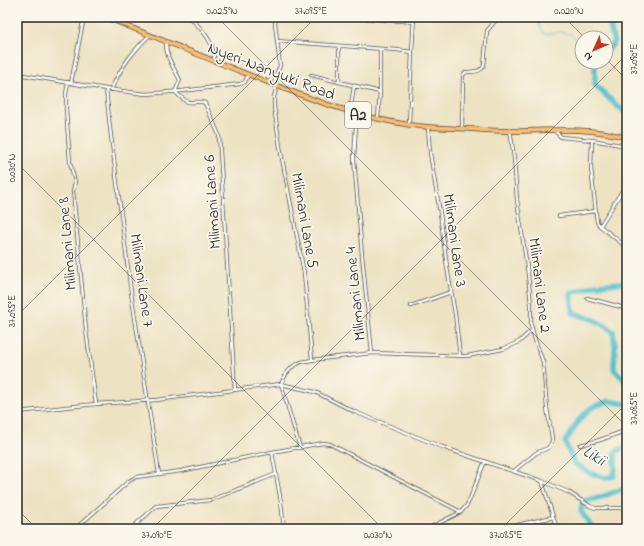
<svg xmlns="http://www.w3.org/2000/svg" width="644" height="546" font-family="'Indie Flower',sans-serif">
<rect width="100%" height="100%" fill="#fbf7ec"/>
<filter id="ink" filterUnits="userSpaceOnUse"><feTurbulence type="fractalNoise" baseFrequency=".025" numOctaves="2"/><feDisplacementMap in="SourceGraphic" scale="8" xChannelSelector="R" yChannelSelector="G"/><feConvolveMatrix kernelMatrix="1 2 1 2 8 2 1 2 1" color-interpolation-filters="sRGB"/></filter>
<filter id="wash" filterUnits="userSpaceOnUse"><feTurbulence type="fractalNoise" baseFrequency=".012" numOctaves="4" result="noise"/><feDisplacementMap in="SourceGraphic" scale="16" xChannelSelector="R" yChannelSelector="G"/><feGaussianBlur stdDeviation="0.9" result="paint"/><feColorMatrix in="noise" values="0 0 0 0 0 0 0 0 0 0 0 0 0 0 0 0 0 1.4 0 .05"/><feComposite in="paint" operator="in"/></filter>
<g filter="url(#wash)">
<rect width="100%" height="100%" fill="#ede3c3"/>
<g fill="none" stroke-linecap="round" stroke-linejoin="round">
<path stroke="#54c1cd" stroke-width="1" d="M520,17L536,19L544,34L561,32L572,35L582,46
M593,62L595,65"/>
<path stroke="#54c1cd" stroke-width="5.5" d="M606,52L614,43L608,17
M598,62L595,65V85L617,106L627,113
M627,282L597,285L571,293L573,313L595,320L613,331L615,346L614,369L627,383
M627,404L608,401L591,408L579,420L565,442L574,463L590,473L605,478L614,476L615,468V452L625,447L627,448
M594,529L590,525L581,511L583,501L599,498L627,487"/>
</g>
</g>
<g filter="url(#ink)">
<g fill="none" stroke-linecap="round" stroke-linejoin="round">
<defs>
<path id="minor" d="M190,17C201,29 216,43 214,61
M352,17L414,22
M277,41L397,50L412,52
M166,42C165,56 174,68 180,80L175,92C179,95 183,100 188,102C194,103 200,100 205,103L219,135L235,390
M339,46V81
M17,74L106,89L146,94L182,91L240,84L245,82L248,75
M311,75L380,92
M68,82L66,94V109L70,162L75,182L73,191L86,330L96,404
M71,83L84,17
M274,85L276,74L280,66L275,23L276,17
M277,86L274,97V107L281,153L304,273L312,360
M106,89L110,128L131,292L159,474
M111,90C121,67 132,52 150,35
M350,112L354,86
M359,115L356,124L354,159L362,255L372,353L467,356L503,349L510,346L519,342L532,330
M378,118L380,92V49
M409,124L412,52L414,17
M428,127L430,153L440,213L447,267L455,314L460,356
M462,128L463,77V75L466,72C473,71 480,73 484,66L487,31L498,17
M554,130L561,137L592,140L621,145L627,146
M510,131L511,136L514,158L517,200L528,274L531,305V325L535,340L543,362L547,408L552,438V442L548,448L536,453L514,471
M592,140L591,168L597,222L600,226L624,245L627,247
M559,216L595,211
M600,226L627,183
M587,298L621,307L627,310
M411,306L451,292
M17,412L96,404L156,400L281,384L315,392L355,412L442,447L542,481L568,492L590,506L595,508H627
M580,445L600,440L627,430
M300,448L281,384L286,374L292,367L301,362L312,360L372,353
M272,452L281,502L284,529
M542,481L545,491L557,529
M75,529L129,481L136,477L181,471L272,452L323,443L330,444L461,512L467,505L469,501L485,461
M131,529L156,506L202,501L211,500L276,474
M427,529L461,512
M499,529L553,517"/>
<path id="trunk" d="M105,17C155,37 206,58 257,78C308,98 355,117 410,125C430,128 450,128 470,129C483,130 496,131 510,131C549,131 589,126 627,138"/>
</defs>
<use href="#minor" stroke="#484742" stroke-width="4"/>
<use href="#trunk" stroke="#484742" stroke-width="5.5"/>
<use href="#minor" stroke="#fff" stroke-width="2.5"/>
<use href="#trunk" stroke="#fdbc6f" stroke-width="4"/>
</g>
</g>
<path fill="none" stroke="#2b2b2b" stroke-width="1" stroke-opacity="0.45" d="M217,17L627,427M564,17L585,38M606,59L627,80M17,163L383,529M17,316L316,17M17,509L37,529M152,529L627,54M501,529L627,403"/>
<g text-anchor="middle" stroke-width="3.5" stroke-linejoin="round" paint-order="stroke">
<rect fill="#fbf7ec" stroke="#696865" stroke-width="1" x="345" y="102" width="26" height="26" rx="3"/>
<g font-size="15" font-weight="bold" fill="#2b2b2b">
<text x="358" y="120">A2</text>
</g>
<g font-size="16" fill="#2b2b2b" stroke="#fbf7ec">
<text transform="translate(272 70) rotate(21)" y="6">Nyeri-Nanyuki Road</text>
<text transform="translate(211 202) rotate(-94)" y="6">Milimani Lane 6</text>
<text transform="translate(306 220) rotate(80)" y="6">Milimani Lane 5</text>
<text transform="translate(456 240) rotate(82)" y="6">Milimani Lane 3</text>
<text transform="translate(66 244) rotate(-95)" y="6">Milimani Lane 8</text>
<text transform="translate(143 280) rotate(82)" y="6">Milimani Lane 7</text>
<text transform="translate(541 285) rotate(83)" y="6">Milimani Lane 2</text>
<text transform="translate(354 294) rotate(-96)" y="6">Milimani Lane 4</text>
</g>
<g font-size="17" font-style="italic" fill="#37585c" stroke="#fbf7ec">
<text transform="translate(595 455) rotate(32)" y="6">Likii</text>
</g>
</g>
<rect width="644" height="546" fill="none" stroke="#fbf7ec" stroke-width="44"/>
<g transform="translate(594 50) rotate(225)"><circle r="19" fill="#fbf7ec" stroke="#a8a59f"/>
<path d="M0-3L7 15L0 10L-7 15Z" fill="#c8321e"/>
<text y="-6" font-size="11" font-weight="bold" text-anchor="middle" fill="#2b2b2b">N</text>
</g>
<rect x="22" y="22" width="600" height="502" fill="none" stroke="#2b2b2b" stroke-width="1.5"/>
<g font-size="10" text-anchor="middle" fill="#2b2b2b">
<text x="222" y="14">0.025°N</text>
<text x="311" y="14">37.095°E</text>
<text x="569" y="14">0.020°N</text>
<text transform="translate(633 59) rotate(-90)" y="4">37.090°E</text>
<text transform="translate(11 168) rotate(-90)" y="4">0.030°N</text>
<text transform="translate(11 311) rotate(-90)" y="4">37.095°E</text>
<text transform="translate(633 408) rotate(-90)" y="4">37.085°E</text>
<text x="157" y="538">37.090°E</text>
<text x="378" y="538">0.030°N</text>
<text x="506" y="538">37.085°E</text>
</g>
</svg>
